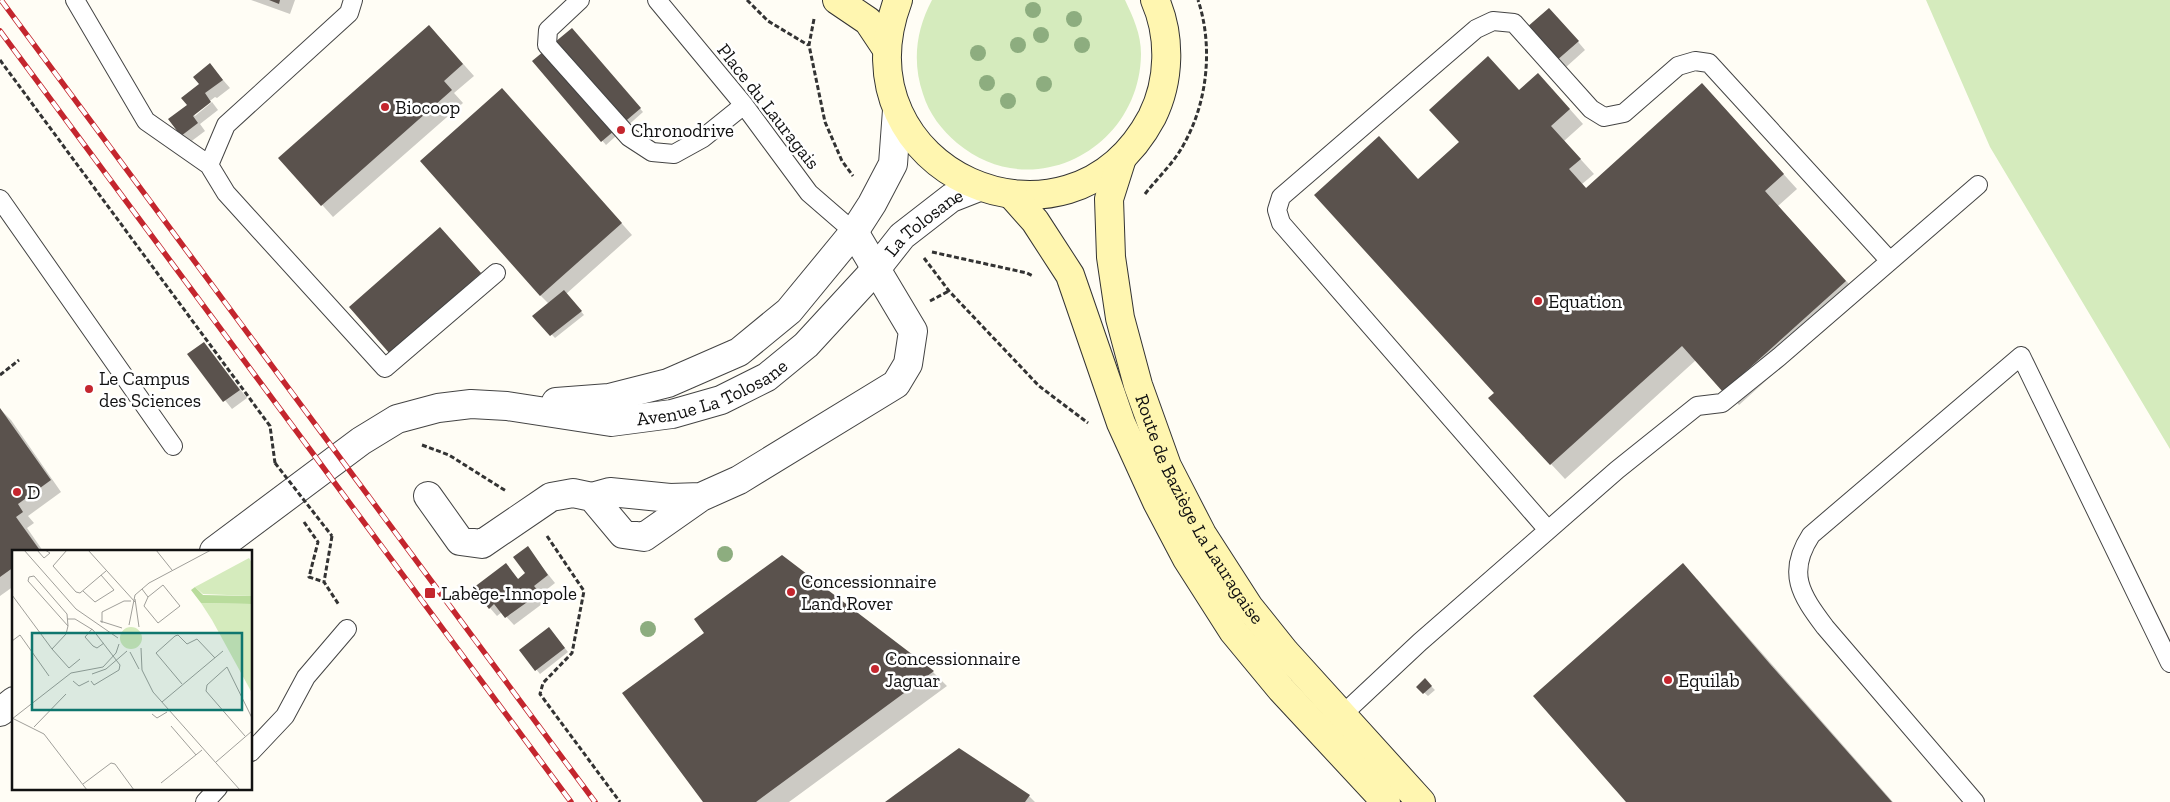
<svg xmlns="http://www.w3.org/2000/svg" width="2170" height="802" font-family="'Zilla Slab',serif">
<rect width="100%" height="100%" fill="#fffdf5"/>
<path fill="#d5ebbd" d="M932,0H1125C1133,17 1141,34 1141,54C1140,149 1032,206 957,143C942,130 929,114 923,94C912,62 916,30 932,0Z
M1926,0H2170V449L1990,147Z"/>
<path fill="#0003" d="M251,0H295L290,14Z
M1557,17L1585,50L1565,68L1557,60Z
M575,33L643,112L606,145L534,61Z
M440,38L474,76L454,93L463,103L333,217L280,158Z
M210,65L230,88L217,98L215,97L193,114L195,116L212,102L218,110L200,124L205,131L189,143L182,135L189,106Z
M1552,89L1583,124L1564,141L1594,174L1582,184L1587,189L1716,99L1797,189L1778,206L1860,296L1739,405L1696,360L1565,479L1551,464L1496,393L1418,180L1519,92Z
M513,101L632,235L566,294L584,315L555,338L534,316L549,304L540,295Z
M440,228L492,285L402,364Z
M204,344L247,398L232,409L189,355Z
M0,409L11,420L61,492L28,516L34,523L27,528L43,551H14V586L0,596Z
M527,548L555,583L541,594L546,601L514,625L502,612L497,616L490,608L506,565L519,580L526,574Z
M782,556L933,672L947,686L789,802H704L706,633Z
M1697,579L1893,802H1628Z
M553,633L568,652L540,674L521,650Z
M1425,680L1435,690L1428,696L1418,687Z
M1029,796L1035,802H887Z"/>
<path fill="#5a524d" d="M269,0H280L279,4Z
M1549,8L1579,41L1556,61L1526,28Z
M429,25L463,64L444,81L452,90L321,206L278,158Z
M572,28L641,108L601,142L532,61Z
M1488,56L1519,90L1538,73L1570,109L1551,126L1581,159L1569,169L1586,188L1702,83L1784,174L1765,191L1846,281L1723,392L1682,346L1550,465L1488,398L1494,393L1314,195L1379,136L1418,179L1459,142L1429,110Z
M210,63L223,80L205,93L211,102L193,116L198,123L181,136L168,119L187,105L181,98L199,84L193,77Z
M502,88L622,223L540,296L420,161Z
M440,227L481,273L390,354L349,307Z
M564,290L582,311L550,336L532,316Z
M204,342L240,390L223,402L187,354Z
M0,408L51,480L18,504L23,512L16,517L39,549L36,551H14V567L0,577Z
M528,546L548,575L534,586L540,593L505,618L494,604L489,609L473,588L506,563L518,579L525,573L513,557Z
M782,555L934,671L756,802H703L622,693L704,633L694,619Z
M1683,563L1770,664L1892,802H1626L1533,696Z
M549,627L565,648L535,671L519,650Z
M1425,678L1432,686L1423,694L1416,687Z
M959,748L1030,795L1025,802H885Z"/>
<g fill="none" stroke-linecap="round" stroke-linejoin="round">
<defs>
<path id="service" d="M75,0L146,121L209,165
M353,0L349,13L226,125L209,165L226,193L385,368L496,273
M580,0L548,30L547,45L629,137L652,152L674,154L703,138L744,105
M657,0L744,105L809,193L854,232
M0,199L173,446
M1548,530L1281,223L1277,210L1281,197L1476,29L1493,21L1514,23L1591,109L1604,117L1624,113L1678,66L1695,61L1709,63L1890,261
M1342,715L1420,642L1617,470L1697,406L1722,403L1779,357L1978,185
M251,752L285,716L306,677L347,629
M205,802L218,788
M1975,802L1825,627C1801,595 1786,573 1811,535L2021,356L2170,663"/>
<path id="minor" d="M428,496L460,541L482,544L551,497L573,493L592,497
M701,497L670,498L610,492L592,497L623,534L644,537L701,497L739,480L896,384L908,364L913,331L854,232"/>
<g id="tertiary">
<path d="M556,402L609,398L668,383L739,352L789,311L854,232L872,204L893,164L897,110"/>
<path id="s1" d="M214,551L361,441L397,419L438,408L471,404L507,406L611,422L672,414L721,400L767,377L806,345L876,269L902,236L951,198L979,187"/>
<path d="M0,712L14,701"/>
</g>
<g id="secondary">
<path d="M837,0L868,21L886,48"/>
<path d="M898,0C834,171 1068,275 1152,117C1170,81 1171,36 1155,0"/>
<path id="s2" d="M1122,158L1109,199L1111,257L1120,318L1138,385L1167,466L1202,534L1249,607L1285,652L1421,802"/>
<path d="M1011,194L1035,221L1070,275L1121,423L1157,502L1187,559L1233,631L1281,689L1386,802"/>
</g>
</defs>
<use href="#service" stroke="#444" stroke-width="20"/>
<use href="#minor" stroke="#444" stroke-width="30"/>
<use href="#tertiary" stroke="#444" stroke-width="30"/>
<use href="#secondary" stroke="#333" stroke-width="30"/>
<path stroke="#333" stroke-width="3" stroke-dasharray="5 2.5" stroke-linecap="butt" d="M747,0L768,21L808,45
M814,19L809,45L825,122L842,161L853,176
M0,60L270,426L275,463
M1145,194C1159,176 1175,162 1185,142C1208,100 1213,45 1198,0
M932,252L1027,273L1033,276
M924,258L949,291L1039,386L1088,423
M930,301L949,291
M0,375L19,360
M422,445L449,455L506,491
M304,522L318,542L309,577L324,582
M332,536L324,582L339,605
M547,536L584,591L572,653L543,683L540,694L620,802"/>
<use href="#service" stroke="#fff" stroke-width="18"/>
<use href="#minor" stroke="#fff" stroke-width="28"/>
<use href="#tertiary" stroke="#fff" stroke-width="28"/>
<use href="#secondary" stroke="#fff6b0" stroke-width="28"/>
<defs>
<path id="rail" d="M1,0L595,802
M0,31L571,802"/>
</defs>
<use href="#rail" stroke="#c4262e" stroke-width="5.5"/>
<use href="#rail" stroke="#fff" stroke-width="4" stroke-dasharray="11" stroke-linecap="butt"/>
<path stroke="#333" stroke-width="3" stroke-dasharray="5 2.5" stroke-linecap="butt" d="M275,463L332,536"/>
</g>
<g fill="#8dad7f">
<circle cx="1033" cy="10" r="8"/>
<circle cx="1074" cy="19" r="8"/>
<circle cx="1041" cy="35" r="8"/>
<circle cx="1018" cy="45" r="8"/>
<circle cx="1082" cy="45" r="8"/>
<circle cx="978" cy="53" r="8"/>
<circle cx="987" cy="83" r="8"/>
<circle cx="1044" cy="84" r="8"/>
<circle cx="1008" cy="101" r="8"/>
<circle cx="725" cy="554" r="8"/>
<circle cx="648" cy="629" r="8"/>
</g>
<g fill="#c4262e" stroke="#fff" stroke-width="2">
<circle cx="385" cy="107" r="5"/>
<circle cx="621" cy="130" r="5"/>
<circle cx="1538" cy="301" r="5"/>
<circle cx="89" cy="389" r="5"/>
<circle cx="17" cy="492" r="5"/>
<circle cx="791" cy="592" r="5"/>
<rect x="424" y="587" width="12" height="12" rx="2.5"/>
<circle cx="875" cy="669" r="5"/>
<circle cx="1668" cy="680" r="5"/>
</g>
<g text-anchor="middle" stroke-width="5" stroke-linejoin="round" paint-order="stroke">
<g font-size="19" fill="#111" stroke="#fff">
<text transform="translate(769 106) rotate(52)" y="7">Place du Lauragais</text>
<text dy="7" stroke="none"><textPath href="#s1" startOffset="828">La Tolosane</textPath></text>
<text dy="7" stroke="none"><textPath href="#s1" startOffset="549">Avenue La Tolosane</textPath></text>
<text dy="7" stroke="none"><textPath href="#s2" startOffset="371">Route de Baziège La Lauragaise</textPath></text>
</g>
<g font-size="19" fill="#111" stroke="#fff" text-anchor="start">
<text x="395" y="114">Biocoop</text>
<text x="631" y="137">Chronodrive</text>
<text x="1548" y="308">Equation</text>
<text x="99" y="385">Le Campus<tspan x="99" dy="22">des Sciences</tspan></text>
<text x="27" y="499">D</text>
<text x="801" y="588">Concessionnaire<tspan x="801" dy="22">Land Rover</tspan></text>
<text x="441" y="600">Labège-Innopole</text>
<text x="885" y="665">Concessionnaire<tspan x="885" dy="22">Jaguar</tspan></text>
<text x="1678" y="687">Equilab</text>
</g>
</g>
<g transform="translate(12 550)">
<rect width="240" height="240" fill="#fffdf5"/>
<path d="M237,8L240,13V46L191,44L183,37ZM189,53L240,54V143L200,70ZM108 88a11 11 0 1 1 22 0a11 11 0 1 1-22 0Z" fill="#d5ebbd"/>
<path d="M183,37L191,45L240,46V54L189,53L179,40Z" fill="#b9dc9c"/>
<path fill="none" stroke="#a09f9a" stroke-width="1" d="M12,0L64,59L106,88M25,0L32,8L38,3L33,0M55,0L41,16L64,42L68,43L94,21M76,0L123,52M144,0L160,20M130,39L136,47L132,56L146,73L168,56L151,35L136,47M71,41L83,52L102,40L89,25M0,45L40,99M123,49L127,77M55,69H63L81,80L108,115L107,120L82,135L79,131M88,71L110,78M90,73V62L112,51H119M117,75L123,45L137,33L199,0M56,76L55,64L22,26L17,27L16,31L56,76L54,84L40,99L57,118L68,109M80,79L73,87L81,96L85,98L92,93M0,91L8,85L37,126M129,98L130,120L141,142L228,240M118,102L127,119M80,124L94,119L115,101M61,131L67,136L77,131M170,134L144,103L163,86L166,85L175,94L185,89L203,108M150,152L211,101M140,164L145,168L155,162M0,168L32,184L75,240M0,169L59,123L91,117L104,103L107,94M159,176L184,205M22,177L54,144M233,186L194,141L195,135L215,117L240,168M204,212L240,181M149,233L190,200M71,234L99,213L103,214L122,240"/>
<path fill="#0f766e" fill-opacity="0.15" stroke="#0f766e" stroke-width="2.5" d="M20,83H230V160H20Z"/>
<rect width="240" height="240" fill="none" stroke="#111" stroke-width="2.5"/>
</g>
</svg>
